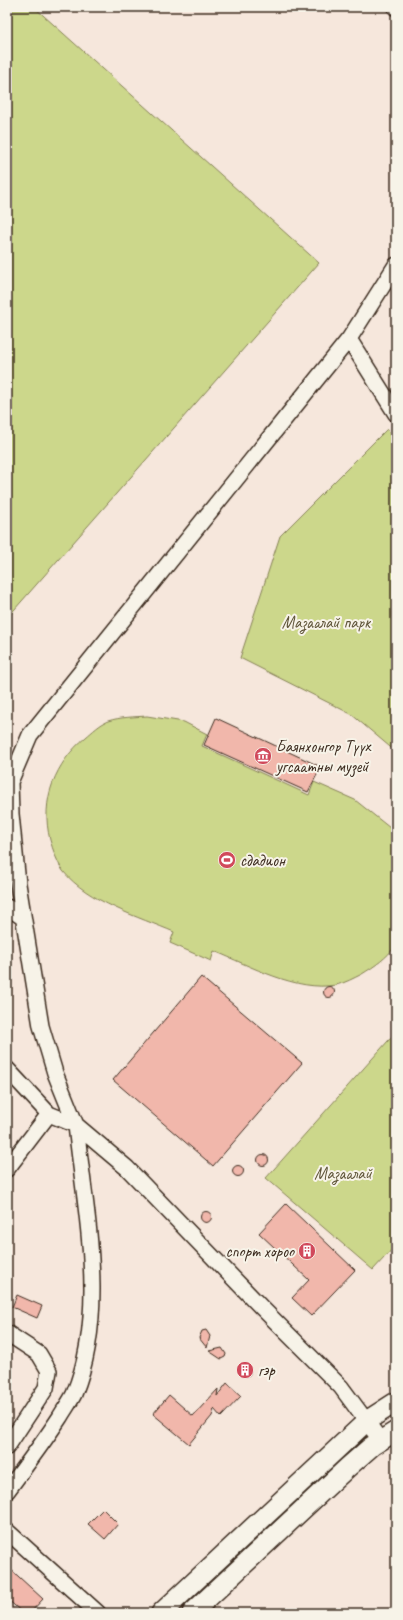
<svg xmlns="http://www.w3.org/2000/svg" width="403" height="1620" font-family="Caveat,sans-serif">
<rect width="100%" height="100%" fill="#f6e7dc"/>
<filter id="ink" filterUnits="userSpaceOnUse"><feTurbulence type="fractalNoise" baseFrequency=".025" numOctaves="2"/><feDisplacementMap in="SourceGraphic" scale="8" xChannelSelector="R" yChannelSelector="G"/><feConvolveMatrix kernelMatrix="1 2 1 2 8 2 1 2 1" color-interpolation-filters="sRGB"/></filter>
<g filter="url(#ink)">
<path fill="#ccd78b" stroke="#848054" d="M7,7H34L319,263L7,618Z
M387,429L396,444V752L351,714L240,658L280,536Z
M147,716L184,722L207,734L202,746L309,795L314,782L355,800L395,832L396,945C387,958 375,966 362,974C354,978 345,983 336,985C296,992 251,966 214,951L211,961L170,943L174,932C139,917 88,902 63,871C57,862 53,850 50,840C40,800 55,763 86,737C92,732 100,724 108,721C120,717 134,717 147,716Z
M396,1032V1245L373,1270L266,1178Z"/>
<path fill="#f1b7ab" stroke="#3b2a1e" d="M216,718L321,767L308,792L204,745Z
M201,977L302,1063L213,1166L113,1080Z
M323.5 992a5.5 5.5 0 1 1 11 0a5.5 5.5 0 1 1-11 0Z
M257.5 1160a5.5 5.5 0 1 1 11 0a5.5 5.5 0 1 1-11 0Z
M232.5 1171a5.5 5.5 0 1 1 11 0a5.5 5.5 0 1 1-11 0Z
M286,1204L355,1270L311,1316L292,1298L309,1280L259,1233Z
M200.5 1217a5.5 5.5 0 1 1 11 0a5.5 5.5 0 1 1-11 0Z
M17,1295L42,1306L37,1318L12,1307Z
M206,1330L210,1336L207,1348L199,1338L202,1331Z
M222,1348L226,1354L225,1357L221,1359L209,1351Z
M239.5 1371a5.5 5.5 0 1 1 11 0a5.5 5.5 0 1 1-11 0Z
M227,1383L241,1396L221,1417L214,1409L212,1416L189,1444L153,1414L169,1395L193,1416L218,1389L217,1396Z
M103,1509L118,1524L105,1539L88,1524Z
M7,1566L43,1599L30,1613H23L7,1599Z"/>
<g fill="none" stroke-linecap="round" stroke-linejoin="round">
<defs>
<path id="minor" d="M395,7L396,8
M349,339L396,414
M7,907L22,917
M7,1069L49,1114L76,1125C85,1211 108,1312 74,1394C70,1402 64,1410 60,1417C43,1443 25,1467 7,1491
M7,1169L49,1114
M7,1333L39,1354L49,1371L46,1388L7,1447
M381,1441L341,1387L261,1307L127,1168L76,1125L55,1073L41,1026L18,884L11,814L10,782L30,735L349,339L396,265
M7,1531L98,1613"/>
<path id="major" d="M161,1613L368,1420L396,1402
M192,1613L347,1468L372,1446L396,1431"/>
</defs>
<use href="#minor" stroke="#3b2a1e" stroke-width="18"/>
<use href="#major" stroke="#3b2a1e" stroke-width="22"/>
<use href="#minor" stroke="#f7f3e8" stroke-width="15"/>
<use href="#major" stroke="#f7f3e8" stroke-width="19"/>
</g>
</g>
<defs>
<symbol id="museum-disc" viewBox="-11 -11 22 22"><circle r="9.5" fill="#d1495b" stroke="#f7f3e8"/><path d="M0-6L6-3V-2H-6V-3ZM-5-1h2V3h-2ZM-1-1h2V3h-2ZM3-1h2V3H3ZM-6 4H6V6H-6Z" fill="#fff"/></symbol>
<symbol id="stadium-disc" viewBox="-11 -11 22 22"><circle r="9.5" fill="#d1495b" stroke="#f7f3e8"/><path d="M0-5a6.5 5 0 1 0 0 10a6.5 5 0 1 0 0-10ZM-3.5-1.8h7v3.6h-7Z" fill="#fff"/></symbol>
<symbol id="building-disc" viewBox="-11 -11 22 22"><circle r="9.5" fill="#d1495b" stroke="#f7f3e8"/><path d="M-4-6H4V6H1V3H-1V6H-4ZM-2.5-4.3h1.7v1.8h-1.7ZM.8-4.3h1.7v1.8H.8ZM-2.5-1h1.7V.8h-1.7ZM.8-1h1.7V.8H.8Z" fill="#fff"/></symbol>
</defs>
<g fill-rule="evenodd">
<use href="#museum-disc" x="253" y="746" width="20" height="20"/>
<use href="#stadium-disc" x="217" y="850" width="20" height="20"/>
<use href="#building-disc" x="297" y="1241" width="20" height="20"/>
<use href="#building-disc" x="235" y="1360" width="20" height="20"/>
</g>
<g text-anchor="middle" stroke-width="4" stroke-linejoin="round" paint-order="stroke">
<g font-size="17" fill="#5f5539" stroke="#f7f3e8">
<text x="326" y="628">Мазаалай парк</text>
<text x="343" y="1179">Мазаалай</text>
</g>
<g font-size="17" fill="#3b2a1e" stroke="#f7f3e8" text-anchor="start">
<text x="276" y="752">Баянхонгор Түүх<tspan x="276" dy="20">угсаатны музей</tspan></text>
<text x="240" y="866">сдадион</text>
<text x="294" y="1257" text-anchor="end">спорт хороо</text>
<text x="258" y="1376">гэр</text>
</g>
</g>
<rect width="403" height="1620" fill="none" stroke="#f7f3e8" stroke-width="24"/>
<rect x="12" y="12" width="379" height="1596" fill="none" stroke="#3b2a1e" stroke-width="1.5" filter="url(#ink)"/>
</svg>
